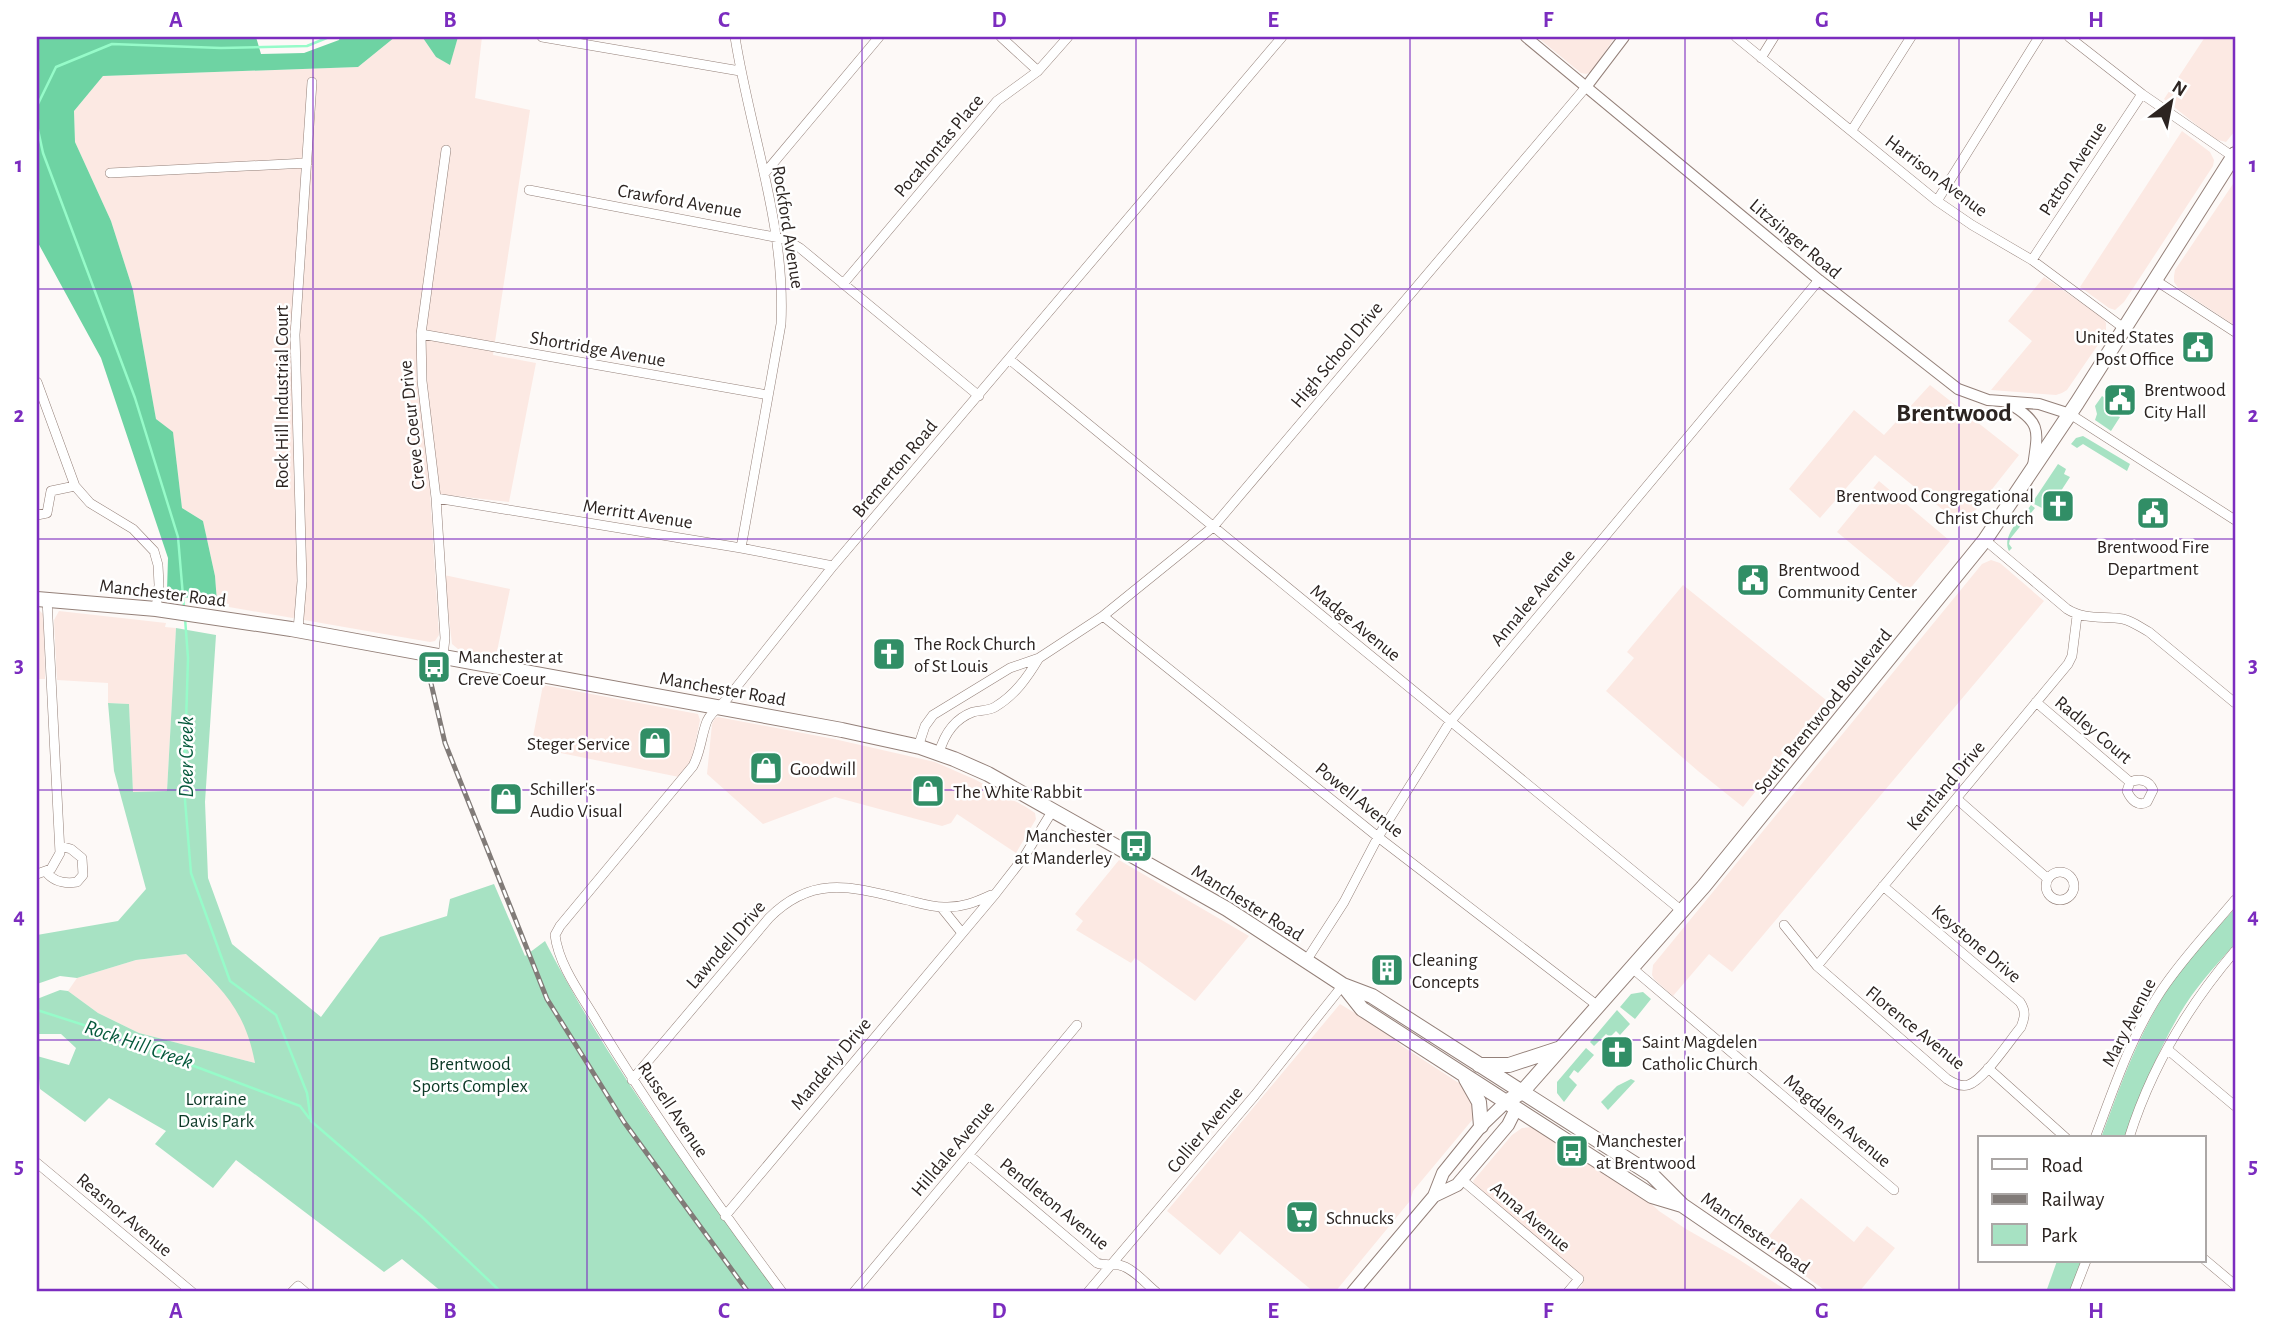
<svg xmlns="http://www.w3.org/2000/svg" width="2272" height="1329" font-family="'Alegreya Sans',sans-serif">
<rect width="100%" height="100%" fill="#fdf9f7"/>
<path fill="#fce9e3" d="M395,37L423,38L436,57L450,64L458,37H482L475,98L530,110L493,355L536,363L509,502L430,493L439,635L435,641L430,642L229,607V604L217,602L215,576L203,521L182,508L173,433L156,419L133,290L111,221L75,142L74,111L103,76L358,67Z
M1537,37H1615L1591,72L1586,74L1581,73Z
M2205,37H2235V131L2226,142L2214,139L2164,99Z
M2182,131L2210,152L2214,160L2213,166L2124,302L2115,310L2109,308L2080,287Z
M2235,181V323L2234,325L2178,288L2174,282V276L2175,270Z
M2044,277L2103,318L2106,323V333L2067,390L2062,393L2056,395L1991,390L2032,341L2008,321Z
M1930,385L2019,455L1963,526L1875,455L1820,518L1789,489L1854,410L1884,435Z
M1879,481L1950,541L1908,591L1837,532Z
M1991,560L2000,563L2044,601L1732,972L1709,954L1673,996L1654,979L1652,975L1653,965L1982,564Z
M444,575L510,589L496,656L458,649L452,644Z
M1683,585L1826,700L1769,770L1759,787L1743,807L1698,771L1606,691L1634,658L1627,652Z
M37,608L44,615L45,679H37Z
M59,611L166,623L165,627L176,628L167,791L133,792L129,704L108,703V683L57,680L54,620Z
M543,685L698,714L700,720L692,760L679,777L531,747Z
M718,717L834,739L935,762L976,780L1026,807L1035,813L1036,819L1016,853L957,814L951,823L942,826L835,797L763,824L707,774L712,724L715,718Z
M1119,860L1249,936L1195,1001L1135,958L1131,963L1076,930L1083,921L1075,914Z
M186,954L234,1003L251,1038L255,1063L139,1033L98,1013L68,991L77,978L136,960Z
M1340,1004L1383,1030L1402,1046L1465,1087L1474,1101L1473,1119L1413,1191L1410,1201L1335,1292H1314L1240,1231L1220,1255L1167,1211Z
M1533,1127L1642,1195L1659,1211L1686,1229L1735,1257L1789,1292H1576L1582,1285L1583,1279L1475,1185L1473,1181L1512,1135L1522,1128Z
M1801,1198L1854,1242L1867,1226L1895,1248L1859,1292H1827L1762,1244Z"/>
<path fill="#a7e2c3" d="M2102,396L2112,403L2109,411L2120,417L2111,431L2095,420L2097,414L2095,406Z
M2083,436L2130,464L2127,471L2083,444L2077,448L2071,444L2076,438Z
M2058,464L2066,469L2064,474L2070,477L2048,511L2032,503Z
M2031,505L2035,508L2010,539L2009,544L2012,548L2009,551C2001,536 2022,517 2031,505Z
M176,628L216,635L205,802L208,878L232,944L321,1017L380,937L447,916L450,899L494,884L525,956L545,941C609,1066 695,1180 780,1292H442L402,1259L384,1272L236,1160L213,1188L155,1144L166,1131L109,1098L85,1122L40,1089L37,1056L69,1065L76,1048L61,1034H37V999L60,990L68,991L98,1013L139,1033L255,1063C245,1010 223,990 186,954L136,960L77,978L60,976L37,984V935L118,921L146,889L114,771L108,703L129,704L133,792L167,791Z
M2235,908V944C2215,966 2194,989 2179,1015C2156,1054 2140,1097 2125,1138H2101C2122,1081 2142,1023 2179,973C2196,950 2217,929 2235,908Z
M1643,992L1651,999L1635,1019L1620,1007L1631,994Z
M1617,1010L1630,1024L1620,1035L1616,1031L1610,1037L1606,1034L1594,1046L1590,1042Z
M1586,1048L1594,1055L1578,1073L1574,1070L1569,1077L1577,1085L1564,1102L1557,1093V1082Z
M1631,1079L1635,1081L1608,1110L1601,1102L1617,1086Z
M2057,1261H2082L2070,1292H2046Z"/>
<path fill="#6ed3a3" d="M37,37H256L261,54L304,53L339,40L340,37H395L358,67L103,76L74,111L75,142L111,221L133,290L156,419L173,432L182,508L203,521L215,576L217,602L170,595L167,591L168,558L101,358L37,241Z
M415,37H458L450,65L436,57L423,38Z"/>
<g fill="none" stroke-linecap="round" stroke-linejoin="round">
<path stroke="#96fbc9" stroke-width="2.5" d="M37,106L56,67L112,44L221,48L307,46L329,37
M37,125L43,153L135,398L178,537L184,608
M185,618L188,658L184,788L191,873L230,981L276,1015L307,1093L311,1121L421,1216L501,1292
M37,1010L146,1045L178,1060L300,1106L309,1118"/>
<defs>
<path id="minor" d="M542,37L740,71
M735,37C750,132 786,226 781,324L741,548
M1001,37L1038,71
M1736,37L1937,201L1972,225L2032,260L2125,329
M2069,37L2142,94L2235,158
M1761,58L1774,37
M1852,130L1911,37
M110,173L307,163
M764,174L879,37
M529,190L785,239L800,248L979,396
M1937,201L2039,37
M2032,260L2142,94
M2155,280L2235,332
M843,284L997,101L1038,71L1068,37
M421,334L768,395
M1009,359L1682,911
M37,382L75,486L90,503L133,529L154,551L158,565L159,585L156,609
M2070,414L2235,520
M436,498L741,548L833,566
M37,515L47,513L51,491L75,486
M1985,540L2067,609C2084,620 2103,616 2123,619C2132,621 2140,627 2149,632L2235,703
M1103,616L1378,837L1598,1006
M298,630L302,581L295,335L312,82
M443,656L445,638L436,498L422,381L421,334L446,150
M2036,702L2130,782L2127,791C2131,800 2138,807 2147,802L2153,790C2149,780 2140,778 2130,782
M918,747L925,726L933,715L1010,668L1039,658L1103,616L1213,527L1586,87
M939,753C944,735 954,719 973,712C981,710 988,711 995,707C1015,695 1027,678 1039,658
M1957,799L2048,879
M2046 886a14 14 0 1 1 28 0a14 14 0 1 1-28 0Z
M46,872C54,882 65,884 77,882L83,875L82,858L71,849L60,846
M37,874L51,869L60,853L47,599
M941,907L962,933
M1784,925L1817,966L1947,1079C1953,1083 1961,1087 1968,1085C1984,1080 2010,1040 2021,1027C2025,1017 2026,1011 2020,1002L1883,886
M1306,961L1344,902L1378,837L1450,722L1819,280
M1817,966L2068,664L2072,656L2077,616
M1632,968L1894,1190
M2167,1049L2235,1106
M1988,1068L2066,1138
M632,1080L769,918C813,874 852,887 907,900C919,903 932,907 944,907C961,908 976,902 991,895
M2095,1138C2114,1088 2131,1036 2161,991C2182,959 2210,930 2235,900
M2129,1138C2151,1068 2188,1006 2235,951
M969,1155L1097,1263C1105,1266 1111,1264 1119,1265C1132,1267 1146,1284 1156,1292
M37,1163L192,1292
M1461,1179L1579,1279L1568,1292
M725,1216L996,893L1024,857L1053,810
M2204,1259L2235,1285
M292,1292L298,1286L305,1292
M782,1292C718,1206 655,1117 599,1025C583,997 559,967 555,935L560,926L693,766C701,751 701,736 707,721C711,712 720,706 727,699L833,566L1282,37
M854,1292L1077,1025
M1088,1292L1255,1095L1343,985
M2074,1292L2086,1261"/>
<path id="tertiary" d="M1526,37L1819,280L1958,389L1988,400L2039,404L2070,414
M1586,87L1624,37
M2010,404C2042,423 2038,431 2033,466"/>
<path id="secondary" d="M1434,1196L1457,1185L1508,1125L1516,1109
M1353,1292L1434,1196L1443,1173L1481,1126L1506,1102"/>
<path id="primary" d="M37,599L156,609L291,629L842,730L920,747L954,759L988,774L1227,909L1343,985L1372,996L1652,1175L1682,1205L1809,1292
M1343,985L1362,1009L1652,1196L1682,1205
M1479,1065H1509L1561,1048
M1466,1079L1479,1102L1481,1126
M1506,1102L1522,1092L1704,886L1985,540L2077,403L2235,154"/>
</defs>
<use href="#minor" stroke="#948079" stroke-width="10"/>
<use href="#tertiary" stroke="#948079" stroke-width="12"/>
<use href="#secondary" stroke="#948079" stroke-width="14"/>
<use href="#primary" stroke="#948079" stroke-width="16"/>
<use href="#minor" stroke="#fff" stroke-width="9"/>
<use href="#tertiary" stroke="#fff" stroke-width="10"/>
<use href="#secondary" stroke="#fff" stroke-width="12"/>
<use href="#primary" stroke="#fff" stroke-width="14"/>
<defs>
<path id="rail" d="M430,679L445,743L547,999L624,1122L748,1292"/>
</defs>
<use href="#rail" stroke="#817b78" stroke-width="5"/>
<use href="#rail" stroke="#fff" stroke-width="2.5" stroke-dasharray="8" stroke-linecap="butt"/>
</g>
<path fill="none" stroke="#7b2cbf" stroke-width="2" stroke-opacity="0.55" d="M313,37V1292M587,37V1292M862,37V1292M1136,37V1292M1410,37V1292M1685,37V1292M1959,37V1292M37,289H2235M37,539H2235M37,790H2235M37,1040H2235"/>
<defs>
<symbol id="civic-square" viewBox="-11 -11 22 22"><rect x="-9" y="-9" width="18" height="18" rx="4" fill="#318e66" stroke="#fff"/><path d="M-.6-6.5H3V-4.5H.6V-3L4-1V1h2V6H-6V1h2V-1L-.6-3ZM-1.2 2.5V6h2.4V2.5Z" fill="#fff"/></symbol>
<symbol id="church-square" viewBox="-11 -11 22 22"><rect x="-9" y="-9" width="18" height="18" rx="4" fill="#318e66" stroke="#fff"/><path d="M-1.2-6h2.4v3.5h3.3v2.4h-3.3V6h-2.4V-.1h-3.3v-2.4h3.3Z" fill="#fff"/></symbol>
<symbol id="bus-square" viewBox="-11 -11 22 22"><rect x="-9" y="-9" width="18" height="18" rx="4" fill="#318e66" stroke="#fff"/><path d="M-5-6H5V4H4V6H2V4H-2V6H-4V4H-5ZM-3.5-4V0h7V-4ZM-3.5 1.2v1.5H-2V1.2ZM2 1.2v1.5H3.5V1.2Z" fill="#fff"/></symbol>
<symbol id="shop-square" viewBox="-11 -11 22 22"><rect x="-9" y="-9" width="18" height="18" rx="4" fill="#318e66" stroke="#fff"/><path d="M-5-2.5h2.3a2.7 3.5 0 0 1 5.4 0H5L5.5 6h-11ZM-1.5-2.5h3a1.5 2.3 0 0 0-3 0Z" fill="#fff"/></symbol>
<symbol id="building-square" viewBox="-11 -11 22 22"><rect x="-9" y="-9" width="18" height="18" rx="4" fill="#318e66" stroke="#fff"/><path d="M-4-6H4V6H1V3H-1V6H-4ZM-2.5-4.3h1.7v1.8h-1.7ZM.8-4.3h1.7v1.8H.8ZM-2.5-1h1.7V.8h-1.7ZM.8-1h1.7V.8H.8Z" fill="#fff"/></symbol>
<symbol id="supermarket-square" viewBox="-11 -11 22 22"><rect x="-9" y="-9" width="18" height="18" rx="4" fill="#318e66" stroke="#fff"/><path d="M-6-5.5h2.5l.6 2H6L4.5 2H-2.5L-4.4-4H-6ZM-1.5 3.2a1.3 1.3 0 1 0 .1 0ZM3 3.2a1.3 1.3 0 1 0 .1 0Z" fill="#fff"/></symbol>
</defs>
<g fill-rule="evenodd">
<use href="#civic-square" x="2179" y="328" width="38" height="38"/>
<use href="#civic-square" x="2101" y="381" width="38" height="38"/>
<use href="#church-square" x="2039" y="487" width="38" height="38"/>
<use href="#civic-square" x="2134" y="494" width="38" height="38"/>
<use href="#civic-square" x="1734" y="561" width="38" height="38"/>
<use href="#church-square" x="870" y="635" width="38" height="38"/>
<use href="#bus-square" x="415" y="648" width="38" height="38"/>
<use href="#shop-square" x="636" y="724" width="38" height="38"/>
<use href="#shop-square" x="747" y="749" width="38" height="38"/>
<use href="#shop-square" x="909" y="772" width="38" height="38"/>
<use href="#shop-square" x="487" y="780" width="38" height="38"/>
<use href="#bus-square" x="1117" y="827" width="38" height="38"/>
<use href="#building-square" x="1368" y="951" width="38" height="38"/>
<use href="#church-square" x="1598" y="1033" width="38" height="38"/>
<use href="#bus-square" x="1553" y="1132" width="38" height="38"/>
<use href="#supermarket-square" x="1283" y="1198" width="38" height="38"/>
</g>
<g text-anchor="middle" stroke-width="5" stroke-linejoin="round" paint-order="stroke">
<g font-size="19" fill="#2c2421" stroke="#fff">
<text transform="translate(938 145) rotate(-50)" y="7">Pocahontas Place</text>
<text transform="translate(2072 168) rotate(-57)" y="7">Patton Avenue</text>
<text transform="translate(1937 175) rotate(37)" y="7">Harrison Avenue</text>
<text transform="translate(680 200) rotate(10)" y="7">Crawford Avenue</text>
<text transform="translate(789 227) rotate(81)" y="7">Rockford Avenue</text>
<text transform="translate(1796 238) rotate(40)" y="7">Litzsinger Road</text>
<text transform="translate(598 348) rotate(10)" y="7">Shortridge Avenue</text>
<text transform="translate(1336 354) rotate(-50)" y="7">High School Drive</text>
<text transform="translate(281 397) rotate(-90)" y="7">Rock Hill Industrial Court</text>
<text transform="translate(411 425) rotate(-96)" y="7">Creve Coeur Drive</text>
<text transform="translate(894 468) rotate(-50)" y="7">Bremerton Road</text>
<text transform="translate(638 513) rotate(9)" y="7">Merritt Avenue</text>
<text transform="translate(163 592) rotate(7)" y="7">Manchester Road</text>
<text transform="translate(1532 597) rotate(-50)" y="7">Annalee Avenue</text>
<text transform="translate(1356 622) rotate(39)" y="7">Madge Avenue</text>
<text transform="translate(723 688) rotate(10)" y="7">Manchester Road</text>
<text transform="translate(1822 711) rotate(-51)" y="7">South Brentwood Boulevard</text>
<text transform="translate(2094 729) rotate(40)" y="7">Radley Court</text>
<text transform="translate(1945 785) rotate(-50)" y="7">Kentland Drive</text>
<text transform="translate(1360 799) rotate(39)" y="7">Powell Avenue</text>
<text transform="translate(1248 902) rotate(32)" y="7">Manchester Road</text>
<text transform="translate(1977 943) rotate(40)" y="7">Keystone Drive</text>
<text transform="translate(725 944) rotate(-49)" y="7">Lawndell Drive</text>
<text transform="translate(2128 1022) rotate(-63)" y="7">Mary Avenue</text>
<text transform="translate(1916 1027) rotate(39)" y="7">Florence Avenue</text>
<text transform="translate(830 1063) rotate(-50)" y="7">Manderly Drive</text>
<text transform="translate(674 1109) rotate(56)" y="7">Russell Avenue</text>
<text transform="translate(1838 1120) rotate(40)" y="7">Magdalen Avenue</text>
<text transform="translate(1204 1129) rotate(-50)" y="7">Collier Avenue</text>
<text transform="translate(952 1148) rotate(-50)" y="7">Hilldale Avenue</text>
<text transform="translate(1055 1203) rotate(39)" y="7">Pendleton Avenue</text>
<text transform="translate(125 1214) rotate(40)" y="7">Reasnor Avenue</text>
<text transform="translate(1531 1216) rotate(40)" y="7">Anna Avenue</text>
<text transform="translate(1756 1232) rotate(35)" y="7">Manchester Road</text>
</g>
<g font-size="19" fill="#2c2421" stroke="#fff" text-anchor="start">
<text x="2174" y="343" text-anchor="end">United States<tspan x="2174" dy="22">Post Office</tspan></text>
<text x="2144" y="396">Brentwood<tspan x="2144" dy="22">City Hall</tspan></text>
<text x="2034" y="502" text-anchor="end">Brentwood Congregational<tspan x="2034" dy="22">Christ Church</tspan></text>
<text x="2153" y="553" text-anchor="middle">Brentwood Fire<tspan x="2153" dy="22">Department</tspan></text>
<text x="1778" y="576">Brentwood<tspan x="1778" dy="22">Community Center</tspan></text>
<text x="914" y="650">The Rock Church<tspan x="914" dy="22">of St Louis</tspan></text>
<text x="458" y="663">Manchester at<tspan x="458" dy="22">Creve Coeur</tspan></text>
<text x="630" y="750" text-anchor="end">Steger Service</text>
<text x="790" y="775">Goodwill</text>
<text x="530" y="795">Schiller's<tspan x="530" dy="22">Audio Visual</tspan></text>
<text x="953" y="798">The White Rabbit</text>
<text x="1112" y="842" text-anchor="end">Manchester<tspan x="1112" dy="22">at Manderley</tspan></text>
<text x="1412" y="966">Cleaning<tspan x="1412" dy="22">Concepts</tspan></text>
<text x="1642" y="1048">Saint Magdelen<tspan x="1642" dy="22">Catholic Church</tspan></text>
<text x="1596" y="1147">Manchester<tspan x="1596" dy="22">at Brentwood</tspan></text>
<text x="1326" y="1224">Schnucks</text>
</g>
<g font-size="19" fill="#0b3825" stroke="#fff">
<text x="470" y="1070">Brentwood<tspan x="470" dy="22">Sports Complex</tspan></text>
<text x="216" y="1105">Lorraine<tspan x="216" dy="22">Davis Park</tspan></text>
</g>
<g font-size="21" font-style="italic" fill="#05593b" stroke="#fff">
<text transform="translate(186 757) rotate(-90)" y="7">Deer Creek</text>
<text transform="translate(139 1044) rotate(19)" y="7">Rock Hill Creek</text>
</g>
<g font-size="26" font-weight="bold" fill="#2c2421" stroke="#fff">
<text x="1954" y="421">Brentwood</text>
</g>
</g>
<rect width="2272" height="1329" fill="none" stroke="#ffffff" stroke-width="77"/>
<rect x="1978" y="1136" width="228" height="126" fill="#ffffff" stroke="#aba7a6" stroke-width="2"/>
<rect x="1992" y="1159" width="35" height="10" fill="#ffffff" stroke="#aba7a6" stroke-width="2"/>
<text x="2041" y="1172" font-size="21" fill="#2c2421">Road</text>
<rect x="1992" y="1194" width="35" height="10" fill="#817b78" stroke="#aba7a6" stroke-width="2"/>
<text x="2041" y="1206" font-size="21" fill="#2c2421">Railway</text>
<rect x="1992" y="1224" width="35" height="21" fill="#a7e2c3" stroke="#aba7a6" stroke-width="2"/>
<text x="2041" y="1242" font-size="21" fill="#2c2421">Park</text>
<g transform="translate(2171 102) rotate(32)" stroke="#ffffff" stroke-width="5" paint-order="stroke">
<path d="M0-5L12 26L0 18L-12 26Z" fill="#2c2421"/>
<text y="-10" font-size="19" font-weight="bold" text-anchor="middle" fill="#2c2421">N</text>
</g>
<rect x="38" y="38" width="2196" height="1252" fill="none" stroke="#7b2cbf" stroke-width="2.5"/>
<g font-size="23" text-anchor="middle" font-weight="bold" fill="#7b2cbf">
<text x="176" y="27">A</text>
<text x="450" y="27">B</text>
<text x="724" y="27">C</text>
<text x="999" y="27">D</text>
<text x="1273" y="27">E</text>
<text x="1548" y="27">F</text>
<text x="1822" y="27">G</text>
<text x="2096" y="27">H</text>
<text x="19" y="172">1</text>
<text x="2253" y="172">1</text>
<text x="19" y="422">2</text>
<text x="2253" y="422">2</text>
<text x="19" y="672">3</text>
<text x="2253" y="672">3</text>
<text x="19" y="923">4</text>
<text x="2253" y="923">4</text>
<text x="19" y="1173">5</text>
<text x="2253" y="1173">5</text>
<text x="176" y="1318">A</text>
<text x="450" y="1318">B</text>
<text x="724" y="1318">C</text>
<text x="999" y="1318">D</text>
<text x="1273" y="1318">E</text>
<text x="1548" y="1318">F</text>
<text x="1822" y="1318">G</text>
<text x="2096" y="1318">H</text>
</g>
</svg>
